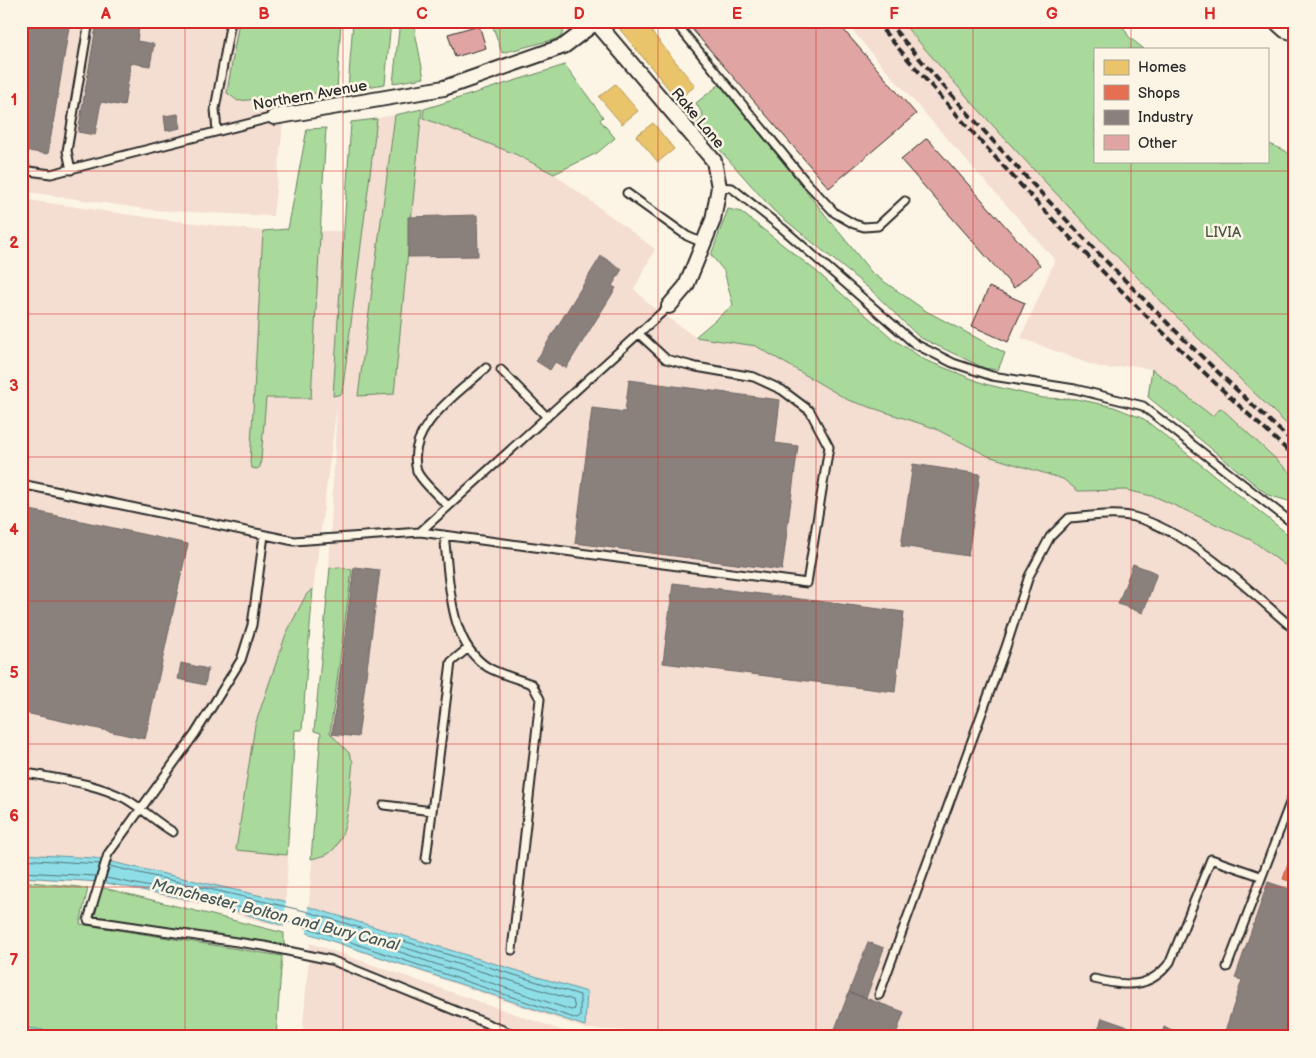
<svg xmlns="http://www.w3.org/2000/svg" width="1316" height="1058" font-family="'Balsamiq Sans',sans-serif">
<rect width="100%" height="100%" fill="#fcf5e5"/>
<filter id="ink" filterUnits="userSpaceOnUse"><feTurbulence type="fractalNoise" baseFrequency=".02" numOctaves="2"/><feDisplacementMap in="SourceGraphic" scale="10" xChannelSelector="R" yChannelSelector="G"/><feConvolveMatrix kernelMatrix="1 2 1 2 8 2 1 2 1" color-interpolation-filters="sRGB"/></filter>
<g filter="url(#ink)">
<path fill="#f4ddd1" d="M21,21H284L282,135L273,216L153,210L21,191Z
M845,21H921L1295,408V503L1268,495L1148,397L1151,369L1131,365L1109,369L1092,365L1021,338L1055,260L872,54Z
M395,115L423,118L515,154L554,174L655,249L634,289L650,305L695,337L756,346L848,400L934,428L988,456L1063,479L1078,491L1126,490L1156,497L1253,541L1295,573V1037H639L635,1031L586,1029L307,933L321,732L337,405L295,729L284,928L211,907L109,884L21,878V199L152,218L263,231H354L366,120Z
M310,943L581,1037H302Z"/>
<path fill="#a9da9b" stroke="#6a8263" d="M239,21H341L337,91L238,101L227,93Z
M353,21H391L385,84L348,90Z
M400,21H413L424,78L393,83Z
M491,21H569L560,38L502,53Z
M901,21H1120L1129,37L1144,49H1095V161H1267V143L1284,150L1295,159V432C1158,301 1024,166 901,21Z
M565,65L603,117L600,120L615,138L597,153L554,174L515,154L423,118L424,109Z
M720,84L872,273L926,311L1005,353L998,370L984,368L919,337L872,291L773,210L697,124L703,115L696,103Z
M422,109L394,394L358,396L395,115Z
M377,119L342,394L333,396L351,122Z
M326,128L311,398H266L261,459L260,467L257,469L252,468L250,463L263,231L288,229L307,129Z
M728,209L741,212L816,271L893,339L925,360L985,384L1043,398L1077,399L1114,407L1144,419L1295,540V573L1253,541L1156,497L1126,490L1078,491L1063,479L988,456L934,428L848,400L756,346L695,337L733,305L724,271L711,255Z
M1152,369L1212,416L1221,408L1295,477V503L1268,495L1148,397Z
M340,567L352,570L330,733L349,753L353,762C350,786 350,833 333,850C328,856 319,857 311,859L321,733L314,731L330,568Z
M313,588L302,730H295L287,855L236,850L255,725L286,634L306,595Z
M21,881L88,888L80,924L282,956L276,1037H93L21,1027Z
M100,887L284,933V945L91,917Z"/>
<path fill="#8edee8" stroke="#66969c" d="M21,854L94,858L306,906L587,992L585,1026L317,936L213,904L101,882L21,877Z
M21,1027L93,1037H21Z"/>
<path fill="#fcf5e5" d="M286,899L308,904L307,935L284,928Z"/>
<path fill="#e9c46a" stroke="#b09657" d="M613,21H643L695,86L678,100Z
M615,84L638,111L622,124L599,97Z
M653,123L674,149L658,162L636,136Z"/>
<path fill="#e76f51" stroke="#af5b46" d="M1290,858L1295,859V883L1283,879Z"/>
<path fill="#8a817c" stroke="#6e6764" d="M21,21H70L48,154L21,150Z
M97,21H140L137,41L154,44L150,66L131,63L124,106L101,102L95,135L78,132Z
M178,114L181,128L166,131L164,116Z
M477,215L478,256L408,257V217Z
M601,256L622,269L612,286L616,288L566,368L555,362L550,370L536,361Z
M629,380L780,400L775,443L798,446L782,570L575,543L592,408L625,412Z
M913,464L980,474L968,556L901,546Z
M21,508L188,544L145,739L21,712Z
M1133,564L1157,573L1143,613L1118,604Z
M354,567L380,570L358,737L332,734Z
M673,583L904,612L895,692L663,663Z
M181,663L208,669L205,685L178,679Z
M1268,882L1295,891V1037H1223L1242,980L1235,978Z
M868,942L884,948L866,998L849,992Z
M849,992L904,1012L895,1037H832Z
M1102,1018L1157,1037H1096Z
M1164,1027L1192,1037H1161Z"/>
<g fill="none" stroke-linecap="round" stroke-linejoin="round">
<path stroke="#537377" stroke-width="1" d="M21,859L100,864
M21,872L96,876
M106,878L215,900L318,931L577,1019L580,1017V995L305,911L109,866
M396,945L573,1000L575,1009L571,1010L394,950L393,947Z"/>
</g>
<path fill="#e0a5a2" stroke="#2b2b2b" d="M685,21H836L916,114L829,188Z
M479,25L486,48L455,57L448,34Z
M927,138L1040,265L1014,288L901,160Z
M989,287L1025,303L1008,342L972,326Z"/>
<g fill="none" stroke-linecap="round" stroke-linejoin="round">
<defs>
<path id="lane" d="M674,21L806,182L835,213L854,224L864,227L878,226L905,201
M217,131L215,109L231,21
M21,170L51,174L274,117
M71,170L67,151L89,21
M719,187L732,188L782,228L915,344L953,363L992,376L1075,389L1143,406L1295,525
M627,193L687,236L703,243
M501,370L547,417
M21,484L294,541L420,532L669,306
M448,506C441,499 420,480 417,471C405,427 458,394 486,368
M420,532L807,583L829,447L810,411L782,390L754,377L696,367L666,359L639,334
M264,535L252,625L241,660L195,734L108,854L88,920L264,946L331,960L520,1037
M444,535C450,578 447,643 489,668C502,675 518,679 532,684L540,699L512,950
M21,772C56,779 94,782 126,799C143,809 156,822 173,832
M384,805L432,811
M426,859L451,662L467,649
M1227,967L1295,790
M1094,979C1126,986 1149,990 1170,962L1211,859L1260,876
M879,995L1006,647L1029,576L1050,537L1069,518C1089,517 1114,512 1134,517C1191,532 1251,592 1295,630"/>
<path id="street" d="M595,21L714,161L719,187L713,220L686,286L669,306
M1275,21L1285,30L1295,33
M274,117L444,88L564,46L596,22"/>
</defs>
<use href="#lane" stroke="#2b2b2b" stroke-width="11"/>
<use href="#street" stroke="#2b2b2b" stroke-width="18"/>
<use href="#lane" stroke="#fcf5e5" stroke-width="7"/>
<use href="#street" stroke="#fcf5e5" stroke-width="14"/>
<path stroke="#2b2b2b" stroke-width="4" stroke-dasharray="8 4" stroke-linecap="butt" d="M875,21C1006,174 1145,322 1295,457
M887,21C1015,170 1150,312 1295,444"/>
</g>
</g>
<path fill="none" stroke="#d62828" stroke-width="1" stroke-opacity="0.55" d="M185,21V1037M343,21V1037M500,21V1037M658,21V1037M816,21V1037M973,21V1037M1131,21V49M1131,161V1037M21,171H1295M21,314H1295M21,457H1295M21,601H1295M21,744H1295M21,887H1295"/>
<g text-anchor="middle" stroke-width="5" stroke-linejoin="round" paint-order="stroke">
<g font-size="15" fill="#2b2b2b" stroke="#fcf5e5">
<text transform="translate(310 95) rotate(-10)" y="5">Northern Avenue</text>
<text transform="translate(698 118) rotate(50)" y="5">Rake Lane</text>
</g>
<g font-size="15" fill="#4a5747" stroke="#fcf5e5">
<text x="1223" y="237">LIVIA</text>
</g>
<g font-size="16" font-style="italic" fill="#44585a" stroke="#fcf5e5">
<text transform="translate(276 914) rotate(14)" y="6">Manchester, Bolton and Bury Canal</text>
</g>
</g>
<rect width="1316" height="1058" fill="none" stroke="#fcf5e5" stroke-width="55"/>
<rect x="1094" y="48" width="175" height="115" fill="#fcf5e5" stroke="#a8a49b"/>
<rect x="1104" y="60" width="25" height="15" fill="#e9c46a" stroke="#a8a49b"/>
<text x="1138" y="72" font-size="15" fill="#2b2b2b">Homes</text>
<rect x="1104" y="85" width="25" height="15" fill="#e76f51" stroke="#a8a49b"/>
<text x="1138" y="98" font-size="15" fill="#2b2b2b">Shops</text>
<rect x="1104" y="110" width="25" height="15" fill="#8a817c" stroke="#a8a49b"/>
<text x="1138" y="122" font-size="15" fill="#2b2b2b">Industry</text>
<rect x="1104" y="135" width="25" height="15" fill="#e0a5a2" stroke="#a8a49b"/>
<text x="1138" y="148" font-size="15" fill="#2b2b2b">Other</text>
<rect x="28" y="28" width="1260" height="1002" fill="none" stroke="#d62828" stroke-width="2"/>
<g font-size="16" text-anchor="middle" font-weight="bold" fill="#d62828">
<text x="106" y="19">A</text>
<text x="264" y="19">B</text>
<text x="422" y="19">C</text>
<text x="579" y="19">D</text>
<text x="737" y="19">E</text>
<text x="894" y="19">F</text>
<text x="1052" y="19">G</text>
<text x="1210" y="19">H</text>
<text x="14" y="105">1</text>
<text x="14" y="248">2</text>
<text x="14" y="391">3</text>
<text x="14" y="535">4</text>
<text x="14" y="678">5</text>
<text x="14" y="821">6</text>
<text x="14" y="965">7</text>
</g>
</svg>
